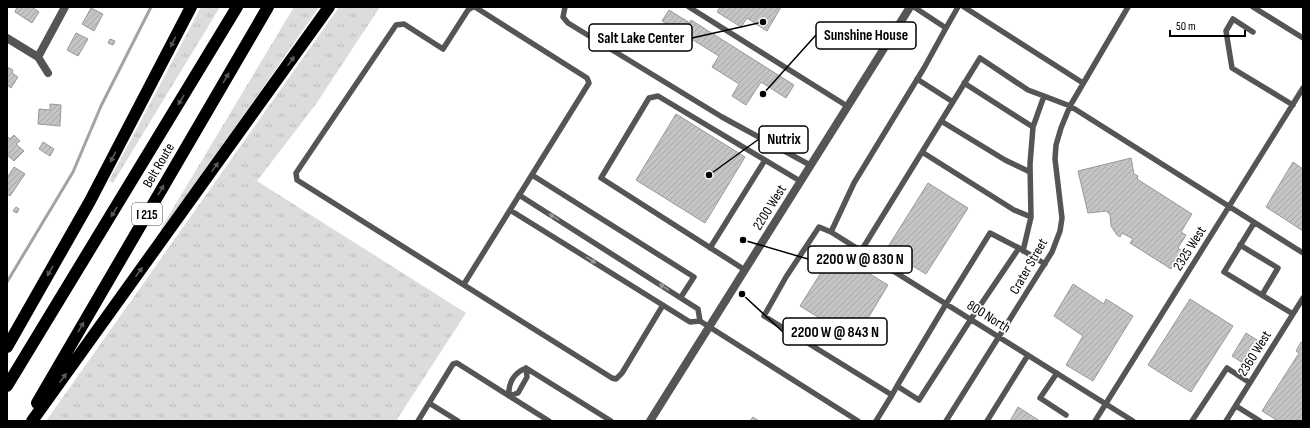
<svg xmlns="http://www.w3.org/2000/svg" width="1310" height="428" font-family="'Sofia Sans Condensed',sans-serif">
<defs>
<pattern id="grass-tufts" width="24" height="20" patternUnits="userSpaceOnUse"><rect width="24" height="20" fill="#dcdcdc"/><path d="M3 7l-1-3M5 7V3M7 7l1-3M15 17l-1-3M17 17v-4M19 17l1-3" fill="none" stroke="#bbb"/></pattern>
<pattern id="building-hatch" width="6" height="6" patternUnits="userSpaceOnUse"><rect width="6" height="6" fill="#c4c4c4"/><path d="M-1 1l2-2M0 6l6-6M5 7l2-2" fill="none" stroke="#a7a7a7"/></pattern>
</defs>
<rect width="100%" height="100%" fill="#fff"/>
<path fill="url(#grass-tufts)" d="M201,7H220L113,183L109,181Z
M294,7H319L163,232L160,230Z
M339,7H380L316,104L257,181L466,313L396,421H46Z"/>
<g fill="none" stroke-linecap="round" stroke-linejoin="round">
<path stroke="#a3a3a3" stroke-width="3" d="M7,282L73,172L101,106L151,7"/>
</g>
<path fill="url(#building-hatch)" stroke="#999" d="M17,7H32L39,12L32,23L15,12Z
M720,7H781L767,31L747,18L741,27L717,12Z
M91,8L103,14L94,31L82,24Z
M669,10L690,23L691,20L794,85L786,98L761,82L746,105L732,96L739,84L712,67L719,56L662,21Z
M76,33L88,39L78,56L67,50Z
M110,39L115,41L113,45L108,43Z
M7,67L13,70L12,73L18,77L11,88L7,85Z
M50,104L61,105L60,126L38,124L39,109L50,110Z
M676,114L745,157L705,223L636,180Z
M14,135L20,141L16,144L24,151L14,161L7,155V136L10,139Z
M43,142L54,149L50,156L39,149Z
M1131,158L1134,174L1138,176L1137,179L1192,214L1181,232L1186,235L1178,248L1182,251L1171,269L1130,243L1133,239L1122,233L1120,237L1117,235L1111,226L1110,214L1108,213L1107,211L1088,213L1078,171Z
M1293,162L1303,169V231L1266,207Z
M14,167L25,174L10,196L7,194V178Z
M928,183L968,208L926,274L886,250Z
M16,207L19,209L17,213L13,211Z
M834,252L888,285L865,323L864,322L856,335L852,333L850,337L800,306Z
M1073,284L1104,304L1106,299L1133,316L1093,381L1066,365L1083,336L1054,316Z
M1190,299L1233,326L1191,392L1148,365Z
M1246,333L1257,340L1243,363L1232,356Z
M1301,342L1303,344V421H1278L1262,411L1299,353L1296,351Z
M1018,407L1040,421H1010Z
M753,417L759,421H750Z"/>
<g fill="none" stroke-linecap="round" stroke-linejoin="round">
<path stroke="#555" stroke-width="5.5" d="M473,7L468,10L443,49L404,24L396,25L296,173L297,180L612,378L616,379L622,373L663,305
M565,7L563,17L568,23L722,117L810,165
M689,7L847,106
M914,7L946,28L958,7
M964,7L1083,83
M1253,7L1303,38
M1253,32L1233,19L1226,31L1232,68L1293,105
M917,79L953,102
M964,83L1033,127
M941,121L1005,160L1030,172
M922,152L1014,210L1031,217
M532,175L694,277L681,297
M519,195L698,309L700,321
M510,210L690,322L700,321L858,421
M1254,223L1224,272L1293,314
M831,232L1133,421
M1240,245L1278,268L1262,295
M710,248L765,160
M861,251L980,58L1028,90L1044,96
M1023,251L1031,217L1030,164L1033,127L1044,96L1070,106L1303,253
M745,270L601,178L649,98L658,96L800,181
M464,284L589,83L587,78L475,7
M526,368L611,421
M1057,373L1040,398L1066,415
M897,386L946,304L990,233L1019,248
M892,395L897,386L919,400L971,319L1019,248L1045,264
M509,396L518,393L527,377L526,368
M509,396C508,383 514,373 526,368
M429,403L458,421
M1236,406L1260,421
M418,421L453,364L457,363L549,421
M876,421L892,395L764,316L786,277L819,227L831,232L854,183L924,68L946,28
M946,421L1052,252L1060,231L1062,218L1055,159L1056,145L1061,128L1070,106L1128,7
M987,421L1028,355
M1095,421L1303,88
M1192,421L1227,368L1250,383
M1226,421L1303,298"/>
<path stroke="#555" stroke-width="8" d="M7,38L38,57L48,73
M38,57L65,7"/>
<path stroke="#555" stroke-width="8" d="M650,421L910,7"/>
<path stroke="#000" stroke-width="12" d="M7,347L90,201L191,7
M7,386L237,7
M37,403L268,7
M32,421L329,7"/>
</g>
<defs><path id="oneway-solid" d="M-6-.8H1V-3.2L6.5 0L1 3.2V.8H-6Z"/></defs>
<g fill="#595959">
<use href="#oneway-solid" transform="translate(173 42) rotate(117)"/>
<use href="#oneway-solid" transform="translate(291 61) rotate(-55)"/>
<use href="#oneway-solid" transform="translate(226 78) rotate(-60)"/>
<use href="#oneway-solid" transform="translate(181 100) rotate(121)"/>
<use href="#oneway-solid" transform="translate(113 157) rotate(118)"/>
<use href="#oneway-solid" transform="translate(215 167) rotate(-54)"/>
<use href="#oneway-solid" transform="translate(161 190) rotate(-60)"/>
<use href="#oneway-solid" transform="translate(114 212) rotate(122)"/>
<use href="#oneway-solid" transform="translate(50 271) rotate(120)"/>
<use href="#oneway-solid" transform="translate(139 272) rotate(-54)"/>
<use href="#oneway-solid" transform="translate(81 327) rotate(-60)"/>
<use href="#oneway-solid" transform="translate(63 378) rotate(-54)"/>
</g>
<g fill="#999">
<use href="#oneway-solid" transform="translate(554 217) rotate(-148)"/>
<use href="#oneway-solid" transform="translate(591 260) rotate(32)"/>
<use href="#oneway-solid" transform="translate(664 287) rotate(-147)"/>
</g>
<g text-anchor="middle" stroke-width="3.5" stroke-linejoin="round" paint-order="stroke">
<rect fill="#fff" stroke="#4c4c4c" stroke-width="1" x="132" y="203" width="30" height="22" rx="3"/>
<g font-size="13" font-weight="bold" fill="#000">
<text x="147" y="219">I 215</text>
</g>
<g font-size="14" fill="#000" stroke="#fff">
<text transform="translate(158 165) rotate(-60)" y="5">Belt Route</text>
<text transform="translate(769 207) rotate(-58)" y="5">2200 West</text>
<text transform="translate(1189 248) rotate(-58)" y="5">2325 West</text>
<text transform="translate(1028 266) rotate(-60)" y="5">Crater Street</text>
<text transform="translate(989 316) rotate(32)" y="5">800 North</text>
<text transform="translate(1254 353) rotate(-58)" y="5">2360 West</text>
</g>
</g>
<path fill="none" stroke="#000" stroke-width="1.5" d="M763 94L816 35M763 22L692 38M709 175L759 139M743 240L808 259M742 294L783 332"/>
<g fill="#000" stroke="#fff" stroke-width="1.5">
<circle cx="763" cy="94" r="4"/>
<circle cx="763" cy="22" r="4"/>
<circle cx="709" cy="175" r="4"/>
<circle cx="743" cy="240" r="4"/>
<circle cx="742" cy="294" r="4"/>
</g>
<g fill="#fff" stroke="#000" stroke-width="1.5">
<rect x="816" y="22" width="100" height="27" rx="4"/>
<rect x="589" y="24" width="103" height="27" rx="4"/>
<rect x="759" y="126" width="49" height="27" rx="4"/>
<rect x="808" y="246" width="104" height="27" rx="4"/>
<rect x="783" y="318" width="104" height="27" rx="4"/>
</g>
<g font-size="15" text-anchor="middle" font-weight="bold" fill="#000">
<text x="866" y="40">Sunshine House</text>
<text x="641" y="43">Salt Lake Center</text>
<text x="784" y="144">Nutrix</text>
<text x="860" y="264">2200 W @ 830 N</text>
<text x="835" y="337">2200 W @ 843 N</text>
</g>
<rect width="1310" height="428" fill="none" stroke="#000000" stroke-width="16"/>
<path d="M1170 30v6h75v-6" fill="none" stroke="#000000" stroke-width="2"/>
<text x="1176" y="30" font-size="12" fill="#000000" stroke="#ffffff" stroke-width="3" paint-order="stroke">50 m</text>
</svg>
